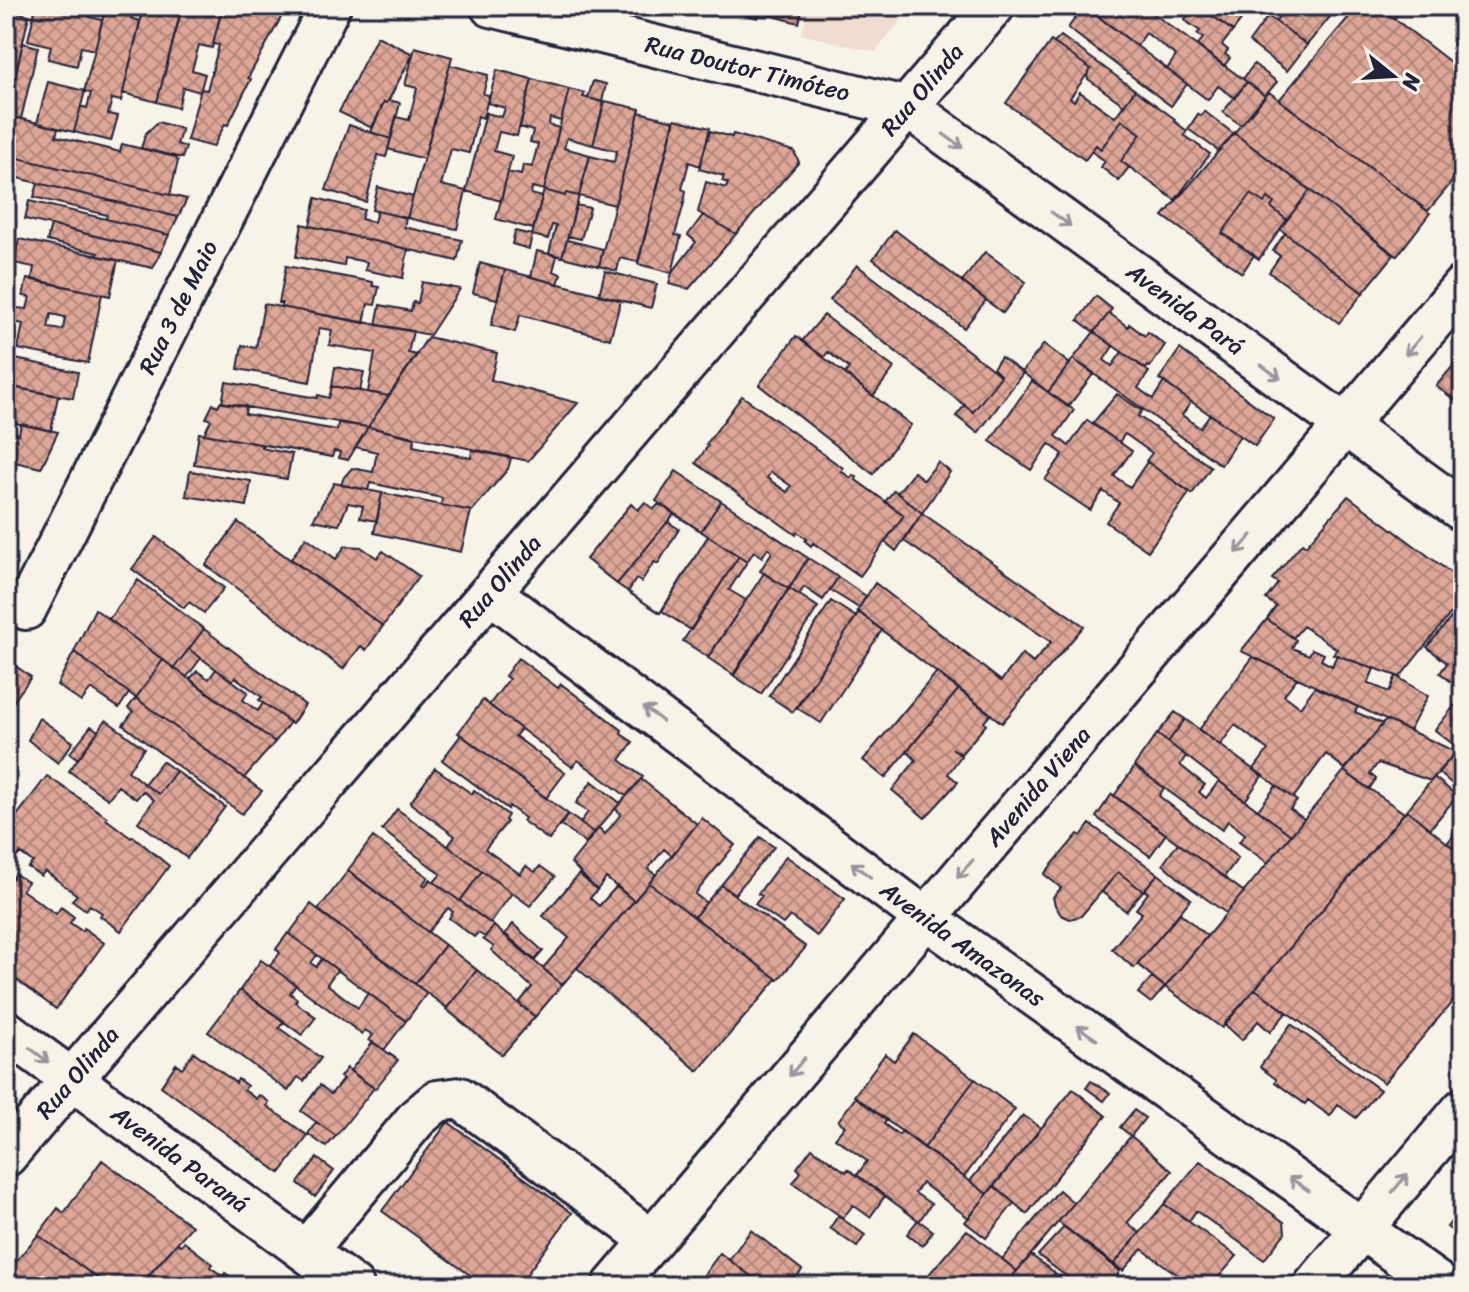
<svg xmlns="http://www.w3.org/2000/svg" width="1469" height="1292" font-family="Sriracha,sans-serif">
<defs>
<pattern id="building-cross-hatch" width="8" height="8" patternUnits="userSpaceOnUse" patternTransform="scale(2)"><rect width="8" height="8" fill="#dea697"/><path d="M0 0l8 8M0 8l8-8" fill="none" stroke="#b4877c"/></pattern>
</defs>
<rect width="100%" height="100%" fill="#f7f3e8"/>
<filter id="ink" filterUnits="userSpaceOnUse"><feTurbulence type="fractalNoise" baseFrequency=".0125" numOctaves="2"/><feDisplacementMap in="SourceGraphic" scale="16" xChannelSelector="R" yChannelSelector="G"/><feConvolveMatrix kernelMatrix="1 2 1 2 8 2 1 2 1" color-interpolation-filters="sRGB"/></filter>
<g filter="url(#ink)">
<path fill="#f0dcd0" d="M810,6H913L875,52L801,34Z"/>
<path fill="url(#building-cross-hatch)" stroke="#22223b" stroke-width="2" fill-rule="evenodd" d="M36,6H93L90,17L102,20L95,50L81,47L77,66L48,59L51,46L28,40Z
M106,6H134L131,18L140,21L121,101L112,99L108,114L118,116L111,141L74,132L81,106L87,108L91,93L84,92Z
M144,6H173L171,14L180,16L157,102L123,93Z
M182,6L222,8L212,48L199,45L192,70L205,74L200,92L183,87L178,108L157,102Z
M223,6L255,13L257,7L283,14L248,78L251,79L228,125L225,124L213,147L187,140L201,89L207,90L219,45L213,44Z
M741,6H761L758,18L739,13Z
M771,6H808L806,12L802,11L799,23L769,15Z
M1084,6L1187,84L1171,106L1068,28Z
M1105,6H1143L1247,82L1235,98L1218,86L1208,100L1167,69L1176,56L1146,33L1137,46L1098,16Z
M1174,6H1199L1233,31L1222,45L1228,50L1225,54L1230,58L1224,66L1197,46L1203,38L1197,34L1200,31L1184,20L1188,15Z
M1199,6H1252L1233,31Z
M1281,6H1339L1307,45L1275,21L1282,13L1278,10Z
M1358,6H1378L1463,72V169L1428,211L1279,100Z
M1378,6H1405L1394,19Z
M6,10L29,15L12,90L6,89Z
M1268,16L1307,45L1287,71L1249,42Z
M377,36L413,54L387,103L384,102L372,128L339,112Z
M1061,36L1135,90L1124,105L1088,79L1087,75L1091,69L1054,43Z
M1051,41L1091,69L1070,98L1074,101L1080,92L1115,117L1135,90L1175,119L1174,121L1187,131L1184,135L1210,154L1175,200L1121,161L1141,134L1122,120L1101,149L1096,145L1085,160L1006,103Z
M23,43L38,47L21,119L6,115Z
M415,47L452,57L424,159L388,149L396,117L409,120L417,88L405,85Z
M1254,64L1277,82L1265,96L1243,79Z
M450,65L488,75L483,94L489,95L483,118L478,116L469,153L451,149L441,185L466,191L457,229L407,218Z
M497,70L532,79L517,136L499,132L494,151L512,156L501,201L466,191L486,113L502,117L505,108L488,103Z
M532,79L569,89L561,121L550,118L549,125L559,128L544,190L532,187L531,194L542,197L533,229L496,219L508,172L521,175L523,165L532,167L538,144L530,142L533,131L520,127Z
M593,81L606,84L602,102L588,98Z
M48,82L85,91L74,132L37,123Z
M1247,82L1265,96L1241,125L1223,112Z
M569,89L585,93L583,97L604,102L593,145L567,138L564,148L590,155L579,196L566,193L565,196L544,190Z
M1269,92L1430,213L1397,256L1234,133Z
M389,100L400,103L391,139L371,132L384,102L387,103Z
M605,101L640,109L615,205L579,196L590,156L614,162L617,151L593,145Z
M1204,111L1234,134L1219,151L1188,129L1198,114L1201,116Z
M639,112L674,121L638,262L620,258L617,271L599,266Z
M6,115L58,128L56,136L120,152L122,144L175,157L178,161L170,195L6,155Z
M675,119L710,128L700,166L689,162L682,189L686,191L684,203L675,235L681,236L672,273L638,264Z
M1122,120L1141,134L1121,161L1129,167L1119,181L1101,167L1105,161L1091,151L1096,145L1101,149Z
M158,122L182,129L177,144L186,147L182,158L141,148L146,133Z
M349,125L391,139L386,157L378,155L366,202L326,190Z
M710,131L732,137L733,134L794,151L799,162L736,234L698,212L706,182L726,188L728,183L722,181L724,176L699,169Z
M1234,133L1310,190L1287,220L1271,207L1274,203L1268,198L1264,203L1251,194L1222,233L1254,255L1242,273L1163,216Z
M6,155L170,195L187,199L178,217L38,183L6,175Z
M38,183L178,217L169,235L106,219L107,215L34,197Z
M378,187L413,197L407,218L372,210Z
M544,190L565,196L566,193L579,196L562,257L549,253L556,226L552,225L548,239L532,235Z
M1310,190L1394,255L1363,293L1280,229Z
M1251,194L1264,203L1268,198L1274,203L1271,207L1287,220L1259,259L1222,233Z
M316,198L364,210L361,219L374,222L377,211L406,218L404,227L462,240L457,261L310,226Z
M29,201L106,219L169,235L161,252L25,219Z
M576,205L590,208L581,239L568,236Z
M703,215L736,234L689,289L669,284L672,273L696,242L688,235Z
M302,224L408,249L403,278L365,270L367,262L345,258L344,266L296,257Z
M51,225L161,252L153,268L97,256L98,253L47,241Z
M895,230L986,300L964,328L873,259Z
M515,231L532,235L529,249L512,244Z
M1285,233L1363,293L1339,323L1269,272L1280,256L1273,251Z
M19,239L118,260L110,296L32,279L34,267L14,263Z
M567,240L603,249L599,266L562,257Z
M537,251L557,256L553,271L561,274L558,284L531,277Z
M985,252L1026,282L1003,313L962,282Z
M480,263L505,270L497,299L473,293Z
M857,265L1001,376L973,412L830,300Z
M286,266L373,282V286L379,287L375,305L368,304L364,323L281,307L282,303H279Z
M505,270L621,300L610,339L520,315L515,332L491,325Z
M605,271L657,284L651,308L599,295Z
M6,274L13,276L6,307Z
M27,279L102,294L88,363L18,349L23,324L6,320V307L27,309L30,297L23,296ZM51,314L65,317L63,330L48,328Z
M422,282L460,289L430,335L376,325L380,305L411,311L413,302L418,303Z
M1096,296L1112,309L1094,332L1078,320Z
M264,304L413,331L408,353L417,355L389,396L368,392L375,353L329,345L332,330L319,328L310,382L238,369L242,345L256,348Z
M1109,313L1128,327L1129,324L1145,336L1148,332L1165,345L1150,367L1148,366L1146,369L1094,332Z
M824,315L894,368L873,396L845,374L849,368L828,352L824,357L802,341Z
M1094,332L1113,346L1104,360L1112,366L1122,352L1149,372L1138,388L1153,399L1164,382L1191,402L1182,415L1200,428L1210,414L1240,436L1221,465L1073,359Z
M796,336L911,425L873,474L759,385Z
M428,337L497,353L491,380L578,403L528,461L368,427Z
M1044,344L1070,364L1048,392L1022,372Z
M1180,349L1274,419L1255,446L1159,379Z
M1463,354V406L1436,386Z
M6,357L78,372L73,398L6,386Z
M1001,357L1023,373L978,433L956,416L965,405L973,412L1001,376L993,368Z
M1073,359L1094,373L1068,407L1048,392Z
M335,367L364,372L360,391L332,386Z
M1032,381L1074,410L1056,436L1069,446L1087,420L1132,451L1114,476L1130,487L1147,462L1190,492L1148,551L1106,522L1119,503L1103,491L1090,510L1045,480L1063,454L1049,444L1031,470L990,441Z
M226,382L317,398L318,395L329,398L332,386L389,396L368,427L222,403Z
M6,386L58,396L51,431L6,421Z
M1117,394L1142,411L1138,416L1211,467L1192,494L1146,461L1152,453L1125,434L1119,442L1092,424Z
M742,396L843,468L841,471L851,478L853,475L857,477L856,480L904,515L860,576L813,543L811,546L805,541L807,539L797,532L796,535L696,463L708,446L706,445ZM771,472L791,486L787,492L767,478Z
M220,402L246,406L245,414L337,430L338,423L368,427L348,460L339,458L340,452L334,451L332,457L204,434L211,420L206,418L213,404L218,406Z
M21,424L58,432L41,468L6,460V431L19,434Z
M368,427L415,438L413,446L471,458L472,450L511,458L508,469L472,511L441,505L442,498L370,483L368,490L341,485L344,477L352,468L373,472L377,452L356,447Z
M199,433L261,444V448L292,454L287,479L194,464Z
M938,462L950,472L922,513L897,493L914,472L924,480Z
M190,471L251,481L247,506L186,496Z
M676,471L721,501L701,531L656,501Z
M334,483L382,493L377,521L360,518L363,506L348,503L339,525L313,520Z
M894,490L922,513L896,551L885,542L904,515L885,502Z
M382,493L471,511L461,552L374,533Z
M1348,496L1463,582V598L1400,677L1333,654L1337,649L1303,626L1293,638L1267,619L1276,606L1266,599L1278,583L1272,579L1302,543L1306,546Z
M721,501L808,558L789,589L760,571L772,552L768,548L762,557L754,551L747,562L701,531Z
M645,502L654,509L659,504L674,514L617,584L586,559L631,504L638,510Z
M922,513L1084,626L1002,723L857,611L875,583L1001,681L1022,654L1033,663L1051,642L904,541Z
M674,514L708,536L660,613L628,592L636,579L641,582L654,562L658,564L679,529L668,522Z
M674,514L708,536L660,613L617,584Z
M238,522L383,626L366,650L361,646L343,669L206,565Z
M708,536L739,556L691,630L662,611Z
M156,537L224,588L204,613L189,602L184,608L132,569Z
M306,537L336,559L345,546L361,547L377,558L383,551L419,576L383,626L291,559Z
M739,556L747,562L729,590L746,600L708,657L683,641Z
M808,558L838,577L823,600L804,587L799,595L789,588Z
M764,573L789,589L734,675L708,658Z
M838,577L866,596L859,608L830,590Z
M138,580L204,629L174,668L109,619Z
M789,588L818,607L761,694L733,675Z
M831,601L856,617L793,712L769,696Z
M1463,603V681L1458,687L1440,673L1447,663L1427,647Z
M95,609L163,660L136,698L74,652Z
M859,612L882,630L821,723L797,708Z
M1267,619L1296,640L1292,648L1309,655L1312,649L1324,654L1321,660L1332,666L1337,655L1374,669L1368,683L1389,692L1396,676L1428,696L1409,731L1241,651Z
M204,629L305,705L292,724L259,700L262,697L235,677L232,681L189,649Z
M189,649L201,658L187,677L174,668Z
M74,652L129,693L119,708L91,689L81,702L57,685Z
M1253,657L1297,678L1284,695L1300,707L1315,687L1358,707L1355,712L1383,724L1345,769L1326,754L1293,798L1254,769L1268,750L1235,725L1220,745L1199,730Z
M518,658L558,688L561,684L622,730L621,734L633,742L620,760L643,777L626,796L578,760L572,767L489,705L509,679L505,676Z
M6,659L31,677L6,712Z
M163,660L275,742L244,778L136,698Z
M216,669L248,692L243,700L258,711L263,703L290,722L275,742L190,679L197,671L209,679Z
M937,672L959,689L885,778L863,760Z
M959,689L991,714L984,722L986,725L961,754L952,748L961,756L948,774L958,782L925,818L892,790L916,760L907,751Z
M1463,695V752L1435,730Z
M136,698L262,791L242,814L123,725L133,712L128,708Z
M483,700L521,729L515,736L565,773L546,798L458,733Z
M1175,712L1185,719L1168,742L1157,734Z
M39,718L73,742L58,763L28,740Z
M1185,719L1262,776L1245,801L1168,742Z
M106,720L144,748L128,771L144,784L159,794L176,771L225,807L187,858L138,822L154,800L143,791L136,799L118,786L108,799L69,771Z
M1386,720L1428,739L1456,752L1431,781L1378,763L1370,774L1376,779L1369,789L1344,771Z
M91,726L98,731L78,759L70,753Z
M1157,734L1186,756L1180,765L1205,785L1199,792L1206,798L1219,781L1291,835L1268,863L1239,842L1245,834L1228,821L1222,830L1134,766Z
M461,735L568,814L549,840L523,821L525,818L509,806L508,809L442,760Z
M1456,752L1463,758V793L1438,772Z
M162,761L176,771L159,794L144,784Z
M1135,766L1164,788L1159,796L1238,858L1224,877L1114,796Z
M435,768L472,794L474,790L508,815L505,820L507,822L485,849L520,874L526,866L535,872L540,866L555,877L530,906L448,846L455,836L410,803Z
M1344,771L1404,813L1222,1028L1165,987Z
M47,776L107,817L106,819L131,838L133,836L169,866L121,931L100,916L102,913L90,905L86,910L72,900L77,895L45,871L41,876L28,867L33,862L20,853L18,856L6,847V830Z
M1434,777L1457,796L1430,829L1407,810Z
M641,779L697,824L672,856L664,849L648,869L656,875L634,901L606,878L597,890L571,863L599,828L605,834L621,814L615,809Z
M592,781L620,803L594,833L580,823L588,812L576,803Z
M1276,786L1297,801L1290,809L1304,819L1291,835L1258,810Z
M1112,794L1166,834L1150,856L1096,817Z
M397,809L482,871L460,901L434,882L441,874L382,830Z
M1407,810L1463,856V989L1384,1083L1255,989Z
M568,814L594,833L585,843L561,825Z
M702,818L735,845L695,894L706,903L694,917L649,883Z
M1090,824L1158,874L1143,891L1118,872L1081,916L1070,919L1061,915L1055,905L1053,897L1061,888L1044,874L1078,834L1081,836Z
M1463,824V856L1447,843Z
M373,837L428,877L423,884L425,886L430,879L494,926L485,937L478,933L474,937L449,918L453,912L448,908L428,932L348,870Z
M760,837L774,847L735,894L721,885Z
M1178,843L1244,892L1226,913L1183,882L1163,864Z
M786,856L845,899L817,936L790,916L783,924L755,904L762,896L758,894Z
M348,871L445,945L415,984L318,910Z
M482,871L512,893L490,923L460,901Z
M1118,872L1143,891L1126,911L1102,892Z
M6,874L12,879L15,874L28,882L22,890L56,914L61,907L74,917L70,923L82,931L84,928L104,943L56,1009L6,972Z
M579,874L597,890L590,898L599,906L617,886L634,901L562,985L543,968L569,938L543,916Z
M1158,874L1191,899L1134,968L1112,949L1142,913L1136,909L1148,893L1144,890Z
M649,883L777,979L698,1071L577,968Z
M721,885L806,947L778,980L694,917Z
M311,904L427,993L406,1021L289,934Z
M1180,913L1207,936L1165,987L1137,964Z
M513,924L543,951L535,960L505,934Z
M494,926L562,985L535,1017L519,1003L532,987L491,950L494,947L483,939Z
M288,933L317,955L311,963L316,967L322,959L337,970L327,984L358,1008L368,993L406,1021L384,1050L369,1040L373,1035L365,1030L362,1034L270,966L280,953L276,949Z
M445,945L477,970L447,1008L415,984Z
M261,960L296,985L290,993L297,999L295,1002L316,1017L302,1035L240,990Z
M477,970L535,1017L502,1055L446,1009Z
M1152,977L1165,987L1151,1003L1138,993Z
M1255,989L1287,1012L1270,1032L1258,1021L1242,1040L1224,1024Z
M240,990L284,1021L279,1028L321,1058L304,1081L298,1077L288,1091L208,1032Z
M1291,1024L1380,1090L1356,1118L1338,1105L1330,1116L1308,1100L1305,1104L1275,1082L1276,1079L1260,1067Z
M914,1034L975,1079L924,1148L854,1096L885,1054L894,1061Z
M373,1042L398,1060L375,1089L350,1071Z
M194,1052L236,1083L238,1079L247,1086L244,1090L256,1099L259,1095L269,1102L267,1106L308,1136L280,1173L161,1086L176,1064L182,1068Z
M347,1068L374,1088L336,1136L301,1111L320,1085L331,1094L343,1079L340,1077Z
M975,1079L1015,1109L964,1177L924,1148Z
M1091,1081L1110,1093L1104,1101L1086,1088Z
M1073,1089L1106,1116L1027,1214L994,1186Z
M856,1097L887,1120L884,1124L899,1135L902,1131L987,1194L969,1218L922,1183L915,1193L931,1204L919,1221L857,1175L867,1161L835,1138L845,1126L838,1121Z
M1134,1110L1145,1118L1131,1136L1120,1127Z
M1023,1115L1041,1128L987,1194L970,1181Z
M316,1122L336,1136L326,1147L308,1134Z
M448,1122L572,1213L518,1286H485L382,1211Z
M1131,1136L1172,1171L1127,1223L1140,1233L1114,1264L1058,1222Z
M812,1148L846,1172L848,1169L885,1196L870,1217L853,1205L843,1218L793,1183L801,1172L797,1168Z
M317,1158L334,1171L315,1197L298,1183Z
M102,1160L192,1226L139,1286H108L38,1235L58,1208L64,1213Z
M1200,1161L1284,1222L1285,1233L1264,1260L1196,1211L1189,1221L1164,1204Z
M994,1186L1014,1203L986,1238L965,1222Z
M1059,1190L1074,1203L1017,1271L1002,1259Z
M1164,1204L1237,1256L1211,1286H1193L1142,1249L1123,1271L1114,1264Z
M1463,1206V1239L1447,1227Z
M838,1216L865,1235L857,1247L830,1228Z
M918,1220L933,1231L922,1246L907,1234Z
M1064,1227L1120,1271L1115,1278L1125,1286L1130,1278L1140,1286H1079L1038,1255Z
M751,1230L802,1270L790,1286H765L729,1260Z
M967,1230L1017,1271L1004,1286H919Z
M38,1235L108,1286H6V1273Z
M184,1242L213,1264L210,1267L223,1276L225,1273L244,1286H151L156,1281L149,1275L177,1243L181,1245Z
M720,1253L729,1260L765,1286H702L705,1282L701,1279Z
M1031,1255L1055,1273L1045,1286H1004Z
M1055,1273L1072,1286H1045Z"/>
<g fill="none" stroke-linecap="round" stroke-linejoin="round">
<defs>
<g id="minor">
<path id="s1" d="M491,6L909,108L1463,511"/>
<path id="s2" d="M491,593L924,917L1442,1286"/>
<path id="s3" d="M26,609L330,6"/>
<path id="s4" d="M6,1031L353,1286"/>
<path id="s5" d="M6,1156L994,6"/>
<path d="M306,1251L417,1118L437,1101L460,1098L651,1240"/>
<path id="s6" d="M613,1286L1463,286"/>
<path d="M1314,1286L1463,1109"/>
</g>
</defs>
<use href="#minor" stroke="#22223b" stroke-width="46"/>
<use href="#minor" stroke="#f7f3e8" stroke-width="40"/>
</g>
<defs><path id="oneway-shaft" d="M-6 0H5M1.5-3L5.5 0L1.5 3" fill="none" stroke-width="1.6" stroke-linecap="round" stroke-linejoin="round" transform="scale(2)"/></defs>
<g stroke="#97959a">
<use href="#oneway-shaft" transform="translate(953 141) rotate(36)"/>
<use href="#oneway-shaft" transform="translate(1061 219) rotate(36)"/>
<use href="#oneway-shaft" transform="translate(1413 346) rotate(130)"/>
<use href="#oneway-shaft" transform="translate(1271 372) rotate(36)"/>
<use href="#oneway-shaft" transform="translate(1244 544) rotate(131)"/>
<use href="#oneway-shaft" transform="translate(653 714) rotate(-143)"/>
<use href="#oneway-shaft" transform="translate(965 869) rotate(131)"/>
<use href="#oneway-shaft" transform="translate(861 870) rotate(-143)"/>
<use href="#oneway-shaft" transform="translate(1087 1033) rotate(-145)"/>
<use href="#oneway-shaft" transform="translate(39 1055) rotate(37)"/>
<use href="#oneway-shaft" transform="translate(797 1067) rotate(130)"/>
<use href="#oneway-shaft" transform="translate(1400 1183) rotate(-50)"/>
<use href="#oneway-shaft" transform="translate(1299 1184) rotate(-145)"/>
</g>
</g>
<g text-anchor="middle" stroke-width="7" stroke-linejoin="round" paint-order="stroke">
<g font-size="24" fill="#22223b" stroke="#f7f3e8">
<text dy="8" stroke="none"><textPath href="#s1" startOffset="264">Rua Doutor Timóteo</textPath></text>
<text dy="8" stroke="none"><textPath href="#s5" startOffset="1406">Rua Olinda</textPath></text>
<text dy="8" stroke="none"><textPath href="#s3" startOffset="338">Rua 3 de Maio</textPath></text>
<text dy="8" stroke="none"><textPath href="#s1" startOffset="772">Avenida Pará</textPath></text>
<text dy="8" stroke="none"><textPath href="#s5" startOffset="758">Rua Olinda</textPath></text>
<text dy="8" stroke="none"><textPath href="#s6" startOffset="656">Avenida Viena</textPath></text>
<text dy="8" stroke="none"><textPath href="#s2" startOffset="588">Avenida Amazonas</textPath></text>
<text dy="8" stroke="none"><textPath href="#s5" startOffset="110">Rua Olinda</textPath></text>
<text dy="8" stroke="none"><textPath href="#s4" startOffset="216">Avenida Paraná</textPath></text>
</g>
</g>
<rect width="1469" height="1292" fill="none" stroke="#f7f3e8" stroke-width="32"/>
<rect x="16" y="16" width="1437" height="1260" fill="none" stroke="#22223b" stroke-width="3" filter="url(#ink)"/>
<g transform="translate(1393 76) rotate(108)" stroke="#f7f3e8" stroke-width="6" paint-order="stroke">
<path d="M0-6L14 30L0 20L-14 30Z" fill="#22223b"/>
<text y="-12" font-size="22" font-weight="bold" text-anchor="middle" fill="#22223b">N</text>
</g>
</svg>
